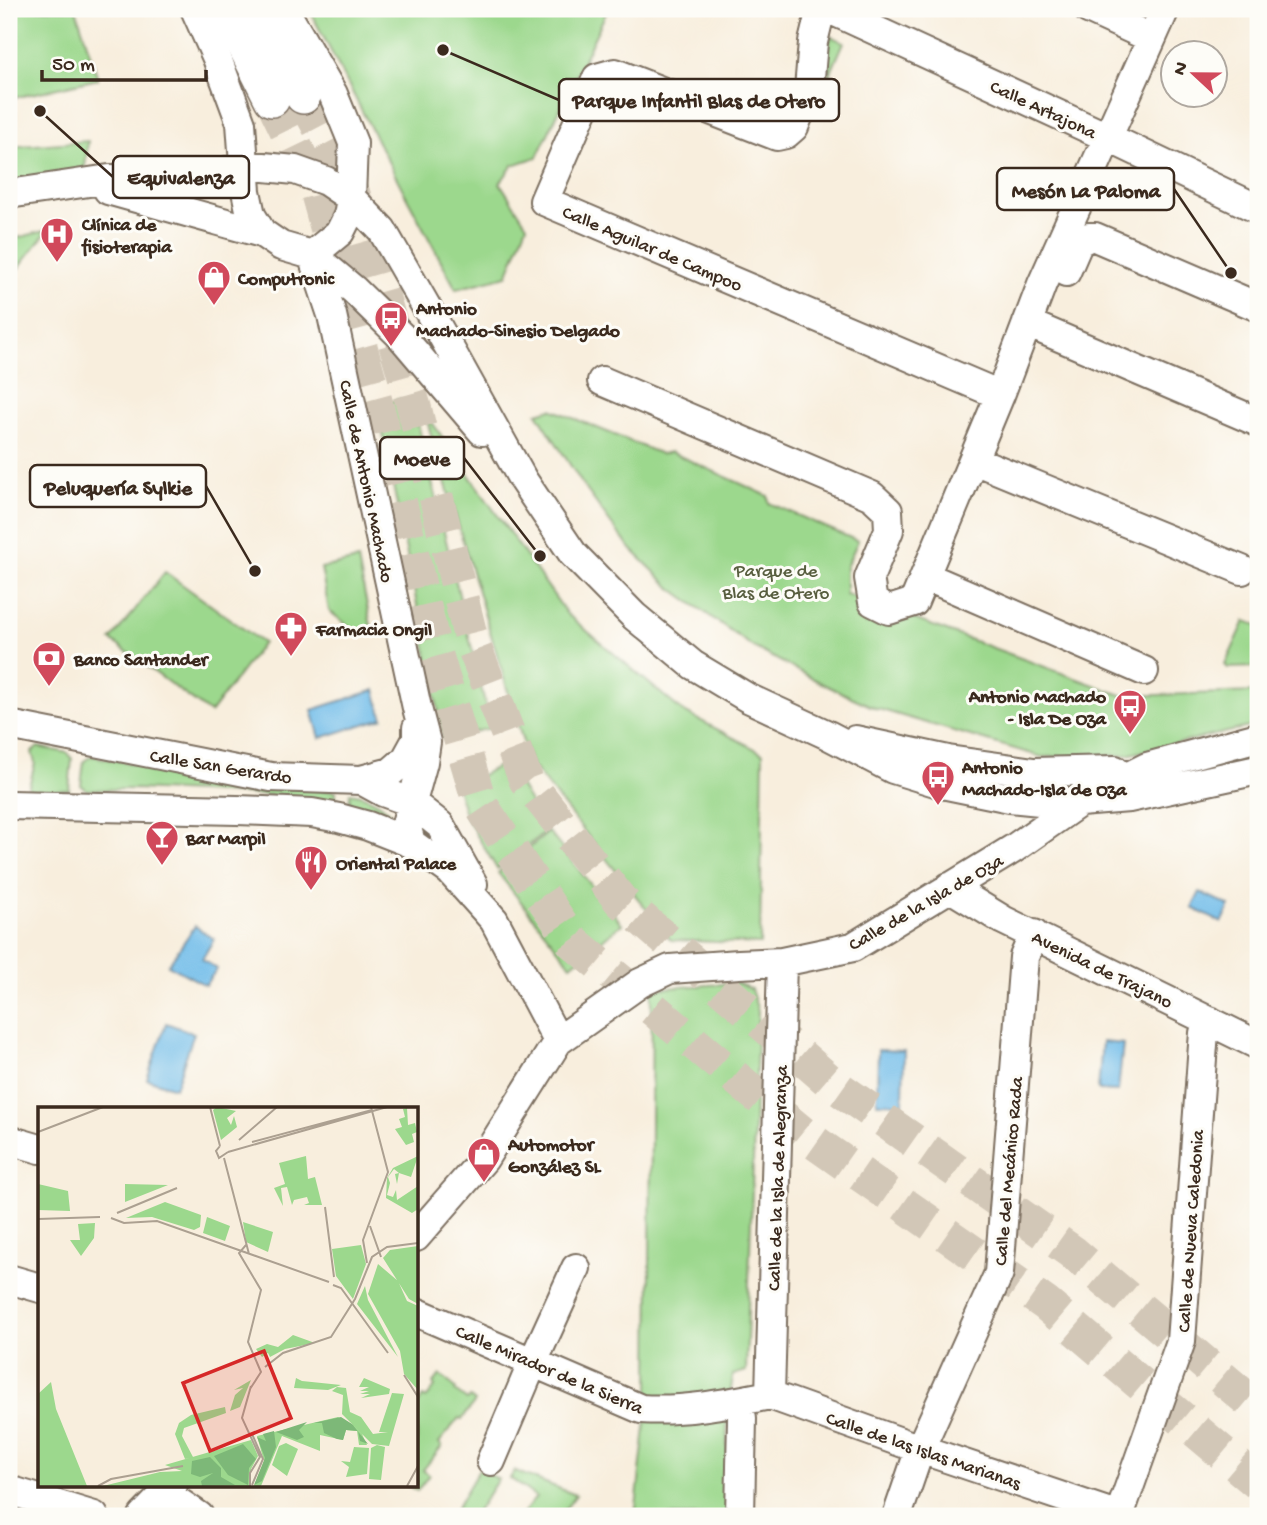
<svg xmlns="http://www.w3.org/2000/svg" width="1267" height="1525" font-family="'Gochi Hand',sans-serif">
<rect width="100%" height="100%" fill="#fdfcf7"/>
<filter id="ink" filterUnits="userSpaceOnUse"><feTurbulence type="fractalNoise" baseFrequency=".0143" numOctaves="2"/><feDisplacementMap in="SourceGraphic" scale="14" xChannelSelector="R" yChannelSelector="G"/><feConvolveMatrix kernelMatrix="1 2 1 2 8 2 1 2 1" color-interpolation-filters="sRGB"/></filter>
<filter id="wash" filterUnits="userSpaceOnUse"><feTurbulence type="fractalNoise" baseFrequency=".00686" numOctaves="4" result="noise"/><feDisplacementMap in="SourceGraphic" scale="28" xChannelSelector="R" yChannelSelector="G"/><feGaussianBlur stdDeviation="1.57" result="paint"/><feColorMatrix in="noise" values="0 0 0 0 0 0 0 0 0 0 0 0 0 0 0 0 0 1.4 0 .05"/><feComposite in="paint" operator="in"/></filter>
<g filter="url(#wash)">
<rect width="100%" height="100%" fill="#f8eedd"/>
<path fill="#9cd88d" stroke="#6c8156" stroke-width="2" d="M9,9H76L98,79L9,99Z
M309,9H595L606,13L537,157L513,165L500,183L527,225L507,276L456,289L405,194Z
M830,36L844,42L828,79Z
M88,141L84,175L9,184V147Z
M48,230L9,280V240Z
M400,399L414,407L491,728L444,739L380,421L383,404Z
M551,409L661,454L671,452L768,496L769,503L858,541L846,567V594L1124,696L1258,692V725L1127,755L1042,757L875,708L823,684L753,647L672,589L632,550L612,525L583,485L537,413Z
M424,411L567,614L682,711L763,753L760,944L671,940L529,762Z
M358,560L372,631L354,630L329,611L321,568Z
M165,572L263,643L210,713L111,640Z
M1245,621L1258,625V667L1228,668L1225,665Z
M38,747L68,753L72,759L69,790H28L35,763L32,752Z
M91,756L247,784L336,791L335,806L303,798L284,796L135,789L87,790L81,785L84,761Z
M506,762L547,831L497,869L466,817L457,788Z
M350,793C365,795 381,802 391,814L389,820L349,808Z
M549,832L622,924L571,965L498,873Z
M737,983L751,989L758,1011L746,1371L733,1375L727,1418V1516H635L649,1392L652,989Z
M440,1375L456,1388L455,1391L467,1400L470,1398L475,1402L462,1419L459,1418L439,1443L442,1446L423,1470L429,1475L417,1491L408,1485H416L417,1406L423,1397L426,1399L435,1387L433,1384Z
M479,1469L498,1479L474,1516H452Z
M515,1471L576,1495L560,1516H521L536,1497L510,1478Z"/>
<path fill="#6fbce9" stroke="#557384" stroke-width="2" d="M375,690L383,718L320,738L312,710Z
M1200,892L1230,906L1222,923L1192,908Z
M195,926L214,939L202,959L217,969L205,985L168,965Z
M166,1023L194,1033L175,1088L147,1079Z
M1102,1042L1123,1044L1118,1091L1098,1090Z
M878,1050L904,1051L903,1103H877Z"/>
</g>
<g filter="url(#ink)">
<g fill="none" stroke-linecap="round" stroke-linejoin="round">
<path stroke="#d2c7b7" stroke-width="35" stroke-dasharray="35 18" stroke-linecap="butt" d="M303,96L351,187L414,407L471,639L526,780L621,901L834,1085L1072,1252L1258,1408
M272,99L318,194L381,423L434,649L480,804L573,942L803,1134L1046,1304L1258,1483"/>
<defs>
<path id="minor" d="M195,9L217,58L241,123L246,191L251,215L262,233
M284,9L333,94L353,143L351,198L348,216L340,232L312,255
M821,9L813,42L809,89L794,127L786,134L777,136L615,73L597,78L544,201L1000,395
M829,9L1107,137L1258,209
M1088,9L1151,38
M108,190L262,233L281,246L312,255L354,290L401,336L482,431
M9,194L109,179L203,180L244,165L295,170L326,181L351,198L382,230L431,315L523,480L573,554L634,616L693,665L748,698L828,735L893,769L942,784L1010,798L1040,801L1080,802L1129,798L1258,770
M312,255L332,315L417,708L426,742L423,762L406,824L411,843
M1066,272L1079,242L1089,237H1095L1258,307
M1027,323L1258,422
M602,381L872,496L888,511L889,530L869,578L873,602L889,610L914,602L1000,395L1042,284L1165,9
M974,460L1242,570
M925,576L1144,671
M9,725L271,777L361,780L383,792L411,802L440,825L473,884
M855,740L948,760L1034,772L1115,770
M361,780L391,772L406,759L417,739V728
M9,805L237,810L312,813L339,818L368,826L411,843L450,871L494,920L558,1041
M949,887L1003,920L1258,1045
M9,1140L40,1149
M416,1237L484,1159L558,1041L640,983L670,969L739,964L782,962L853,947L1013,849L1080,802L1086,791L1091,786L1113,784L1147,767L1258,737
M9,1279L40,1288
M416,1312L641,1409C684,1412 728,1403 770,1395
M770,1395L782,962
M770,1395L920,1449L1119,1516
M491,1461L533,1362L576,1268
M9,1490L94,1516
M165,1493L199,1516
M143,1516L173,1485
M740,1516L742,1418
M897,1516L920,1449L999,1273L1024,957L1034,934
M1119,1516L1181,1341L1203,1045L1204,1033L1210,1021"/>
<path id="major" d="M227,9L272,99
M260,9L303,96"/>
</defs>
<use href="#minor" stroke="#7d6f61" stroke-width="32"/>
<use href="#major" stroke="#7d6f61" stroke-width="38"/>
<use href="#minor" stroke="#fff" stroke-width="28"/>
<use href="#major" stroke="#fff" stroke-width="35"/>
</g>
</g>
<defs>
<symbol id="hospital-pin" viewBox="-11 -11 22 30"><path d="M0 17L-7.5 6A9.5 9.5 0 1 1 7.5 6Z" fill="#d1495b" stroke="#fdfcf7"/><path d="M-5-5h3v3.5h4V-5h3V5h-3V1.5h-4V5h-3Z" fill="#fff"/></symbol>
<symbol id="shop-pin" viewBox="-11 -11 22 30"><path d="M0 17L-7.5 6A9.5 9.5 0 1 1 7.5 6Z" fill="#d1495b" stroke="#fdfcf7"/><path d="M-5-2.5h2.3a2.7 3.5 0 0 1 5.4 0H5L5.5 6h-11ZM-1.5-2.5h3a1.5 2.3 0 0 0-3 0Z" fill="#fff"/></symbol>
<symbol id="bus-pin" viewBox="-11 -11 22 30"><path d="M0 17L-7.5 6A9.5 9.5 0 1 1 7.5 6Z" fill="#d1495b" stroke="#fdfcf7"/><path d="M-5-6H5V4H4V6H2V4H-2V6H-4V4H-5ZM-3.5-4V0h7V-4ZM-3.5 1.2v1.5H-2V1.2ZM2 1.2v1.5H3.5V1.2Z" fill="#fff"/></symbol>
<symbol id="pharmacy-pin" viewBox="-11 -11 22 30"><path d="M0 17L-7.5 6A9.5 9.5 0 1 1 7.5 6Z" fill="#d1495b" stroke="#fdfcf7"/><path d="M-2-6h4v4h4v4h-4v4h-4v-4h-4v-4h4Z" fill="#fff"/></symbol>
<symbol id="bank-pin" viewBox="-11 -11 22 30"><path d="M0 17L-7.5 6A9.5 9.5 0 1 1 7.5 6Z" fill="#d1495b" stroke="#fdfcf7"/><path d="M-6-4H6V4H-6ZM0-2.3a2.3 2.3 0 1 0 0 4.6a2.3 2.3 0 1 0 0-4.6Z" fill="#fff"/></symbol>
<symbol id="bar-pin" viewBox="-11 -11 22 30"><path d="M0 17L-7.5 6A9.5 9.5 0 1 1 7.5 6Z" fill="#d1495b" stroke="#fdfcf7"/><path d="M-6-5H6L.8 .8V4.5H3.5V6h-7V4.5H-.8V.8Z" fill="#fff"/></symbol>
<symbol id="restaurant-pin" viewBox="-11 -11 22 30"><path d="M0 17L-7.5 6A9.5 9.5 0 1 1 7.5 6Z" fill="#d1495b" stroke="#fdfcf7"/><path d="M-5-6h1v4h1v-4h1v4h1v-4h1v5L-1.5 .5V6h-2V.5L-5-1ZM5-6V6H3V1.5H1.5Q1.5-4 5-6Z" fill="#fff"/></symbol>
</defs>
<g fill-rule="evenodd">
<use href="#hospital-pin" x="38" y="215" width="38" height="52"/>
<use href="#shop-pin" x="195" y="258" width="38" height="52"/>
<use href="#bus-pin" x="372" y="299" width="38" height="52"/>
<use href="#pharmacy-pin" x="272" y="609" width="38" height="52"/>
<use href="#bank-pin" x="30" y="639" width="38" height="52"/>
<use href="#bus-pin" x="1111" y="687" width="38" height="52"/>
<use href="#bus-pin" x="919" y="758" width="38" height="52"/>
<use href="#bar-pin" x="143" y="818" width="38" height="52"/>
<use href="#restaurant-pin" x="292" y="843" width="38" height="52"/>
<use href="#shop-pin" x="465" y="1135" width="38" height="52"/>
</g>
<g text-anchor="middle" stroke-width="6" stroke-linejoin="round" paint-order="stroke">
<g font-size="19" fill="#3b2a1e" stroke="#fdfcf7">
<text transform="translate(1044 108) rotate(25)" y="7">Calle Artajona</text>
<text transform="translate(653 247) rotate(23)" y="7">Calle Aguilar de Campoo</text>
<text transform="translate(368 481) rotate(78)" y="7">Calle de Antonio Machado</text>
<text transform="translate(221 765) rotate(9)" y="7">Calle San Gerardo</text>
<text transform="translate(925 901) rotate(-30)" y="7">Calle de la Isla de Oza</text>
<text transform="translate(1103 968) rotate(26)" y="7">Avenida de Trajano</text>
<text transform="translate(1007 1171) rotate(-85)" y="7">Calle del Mecánico Rada</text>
<text transform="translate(776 1178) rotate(-88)" y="7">Calle de la Isla de Alegranza</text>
<text transform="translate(1189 1231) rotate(-86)" y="7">Calle de Nueva Caledonia</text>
<text transform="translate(550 1368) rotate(23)" y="7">Calle Mirador de la Sierra</text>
<text transform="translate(924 1449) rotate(19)" y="7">Calle de las Islas Marianas</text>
</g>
<g font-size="19" font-weight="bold" fill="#3b2a1e" stroke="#fdfcf7" text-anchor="start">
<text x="82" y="230">Clínica de<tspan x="82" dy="22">fisioterapia</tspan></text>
<text x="238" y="284">Computronic</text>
<text x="416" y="314">Antonio<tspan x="416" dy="22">Machado-Sinesio Delgado</tspan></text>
<text x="316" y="635">Farmacia Ongil</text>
<text x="74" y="665">Banco Santander</text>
<text x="1106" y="702" text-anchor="end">Antonio Machado<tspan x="1106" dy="22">- Isla De Oza</tspan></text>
<text x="962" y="773">Antonio<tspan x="962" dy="22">Machado-Isla de Oza</tspan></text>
<text x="186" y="844">Bar Marpil</text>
<text x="336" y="869">Oriental Palace</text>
<text x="508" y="1150">Automotor<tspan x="508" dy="22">González SL</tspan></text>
</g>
<g font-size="19" fill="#585e3f" stroke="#fdfcf7">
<text x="776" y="576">Parque de<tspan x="776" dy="22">Blas de Otero</tspan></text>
</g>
</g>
<g transform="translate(38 1107)">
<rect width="380" height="380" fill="#f8eedd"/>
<path d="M179,0L198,4L189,11L193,18L196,9L199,20L183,33L175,3ZM369,1L370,18L377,16L379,25L374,27L376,35L368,38L357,22L364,20L361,12L367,10L365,2ZM268,49L270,72L277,70L284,98H266L271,96L269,90L256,93L254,98L249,80L243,81L245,99L236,81L247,77L241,56ZM380,49L373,70L361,66L359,77L357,67L361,66L356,62L350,70L352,76L349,88L355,90L358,83L359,93L380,79V102L374,106L348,91L349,71L355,61ZM0,77L30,84L32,104L0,103ZM87,77L130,78L87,95ZM127,95L163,108L162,120L156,123L114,110L88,111ZM169,110L192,119L187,134L165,126ZM205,115L235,125L230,145L208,135ZM57,116L56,131L43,149L32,133H42L40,117ZM323,138L328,157L315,192L298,169L294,142ZM380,139V197L371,192L345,151L352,143ZM340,157L360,174L369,194L380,199V283L366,267L362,244L330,187ZM327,179L330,193L360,250L319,197ZM255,228L277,236L247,242L232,250L230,246L224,250L218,242L229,237L240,240ZM258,271L264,274L303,278L290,283L256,281ZM326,271L352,282L351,287L323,291L332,287H322L331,284H322L331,280H321ZM213,273L202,300L192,304L197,288L205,281L196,283ZM13,275L18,302L49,379H0V287ZM299,280L308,281L312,305L323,310L335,327L350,325H341L354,286L366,287L351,339L334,337L304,307L305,288L294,284ZM187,300L188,306L146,321L144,329L155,350L147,352L137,327L141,316L153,308ZM300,310L315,318L324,327L329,338H321L319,324L308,323L305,333L282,328V344L244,329L223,379H216L226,354L219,329ZM213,333L220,349L213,362L212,379H65L122,365L144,364L127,358ZM248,336L260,342L249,369L234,358L241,339ZM339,338L347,340L343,373L331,372L333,341ZM316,340L331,341L329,367L308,370L311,360L303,354L312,355Z" fill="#9cd88d"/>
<path d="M303,310L314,317L330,337L322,334L320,324L308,323L305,333L299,332L286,326L284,316H276ZM269,315L261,323L266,330L259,333L238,325ZM236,324L238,340L224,374L216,378L227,351L219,330L228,334L225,327ZM205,337L218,352L211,361L210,378L190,368L176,349ZM172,350L183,361V370L197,378L164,379L163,374L175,366L162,370L153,367L154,354Z" fill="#7db878"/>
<path fill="none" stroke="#aca091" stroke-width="2" d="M172,0L182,39M0,25L65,0M201,33L239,0M214,35L334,3M182,39L178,44L181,51L190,45M190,45L349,0M186,51L211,147M287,100L296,170M79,106L139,81M73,111L86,116L119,114L291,175M0,112L62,110M332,119L343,150M208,138L201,146L223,183L210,235L223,265L212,282M329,156L325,133L350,65L333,0M295,178L303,181L350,246M227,260L245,246L293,230L317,192L334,150L349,140L380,136M366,268L380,290M214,327L225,352L214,378M60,379L73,372L145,359M212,379V366L222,350L204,311L213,279M369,379L380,359"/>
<path fill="#d62828" fill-opacity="0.15" stroke="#d62828" stroke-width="3.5" d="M226,244L253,311L172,344L145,276Z"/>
<rect width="380" height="380" fill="none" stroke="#3b2a1e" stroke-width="3.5"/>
</g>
<path fill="none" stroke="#3b2a1e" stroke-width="2.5" d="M443 50L559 100M40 111L113 177M1231 273L1174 189M540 556L464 458M255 571L206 486"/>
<g fill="#3b2a1e" stroke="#fdfcf7" stroke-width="2.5">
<circle cx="443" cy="50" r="7"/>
<circle cx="40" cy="111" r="7"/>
<circle cx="1231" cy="273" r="7"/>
<circle cx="540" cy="556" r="7"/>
<circle cx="255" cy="571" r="7"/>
</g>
<g fill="#fdfcf7" stroke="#3b2a1e" stroke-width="2.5">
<rect x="559" y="79" width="280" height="42" rx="7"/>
<rect x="113" y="156" width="136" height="42" rx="7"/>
<rect x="997" y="168" width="177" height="42" rx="7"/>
<rect x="380" y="437" width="84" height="42" rx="7"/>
<rect x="30" y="465" width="176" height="42" rx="7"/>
</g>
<g font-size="21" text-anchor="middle" font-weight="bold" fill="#3b2a1e">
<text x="699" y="107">Parque Infantil Blas de Otero</text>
<text x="181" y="184">Equivalenza</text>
<text x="1086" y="197">Mesón La Paloma</text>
<text x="422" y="465">Moeve</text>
<text x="118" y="494">Peluquería Sylkie</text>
</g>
<rect width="1267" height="1525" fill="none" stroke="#fdfcf7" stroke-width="35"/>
<g transform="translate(1194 74) rotate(292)"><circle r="33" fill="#fdfcf7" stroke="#afa8a0" stroke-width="2"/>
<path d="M0-5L12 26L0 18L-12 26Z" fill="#d1495b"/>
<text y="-10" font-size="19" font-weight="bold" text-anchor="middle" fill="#3b2a1e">N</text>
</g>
<path d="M42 70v10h164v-10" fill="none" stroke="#3b2a1e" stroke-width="3.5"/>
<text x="52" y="70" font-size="21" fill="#3b2a1e" stroke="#fdfcf7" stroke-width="5" paint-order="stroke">50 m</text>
</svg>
